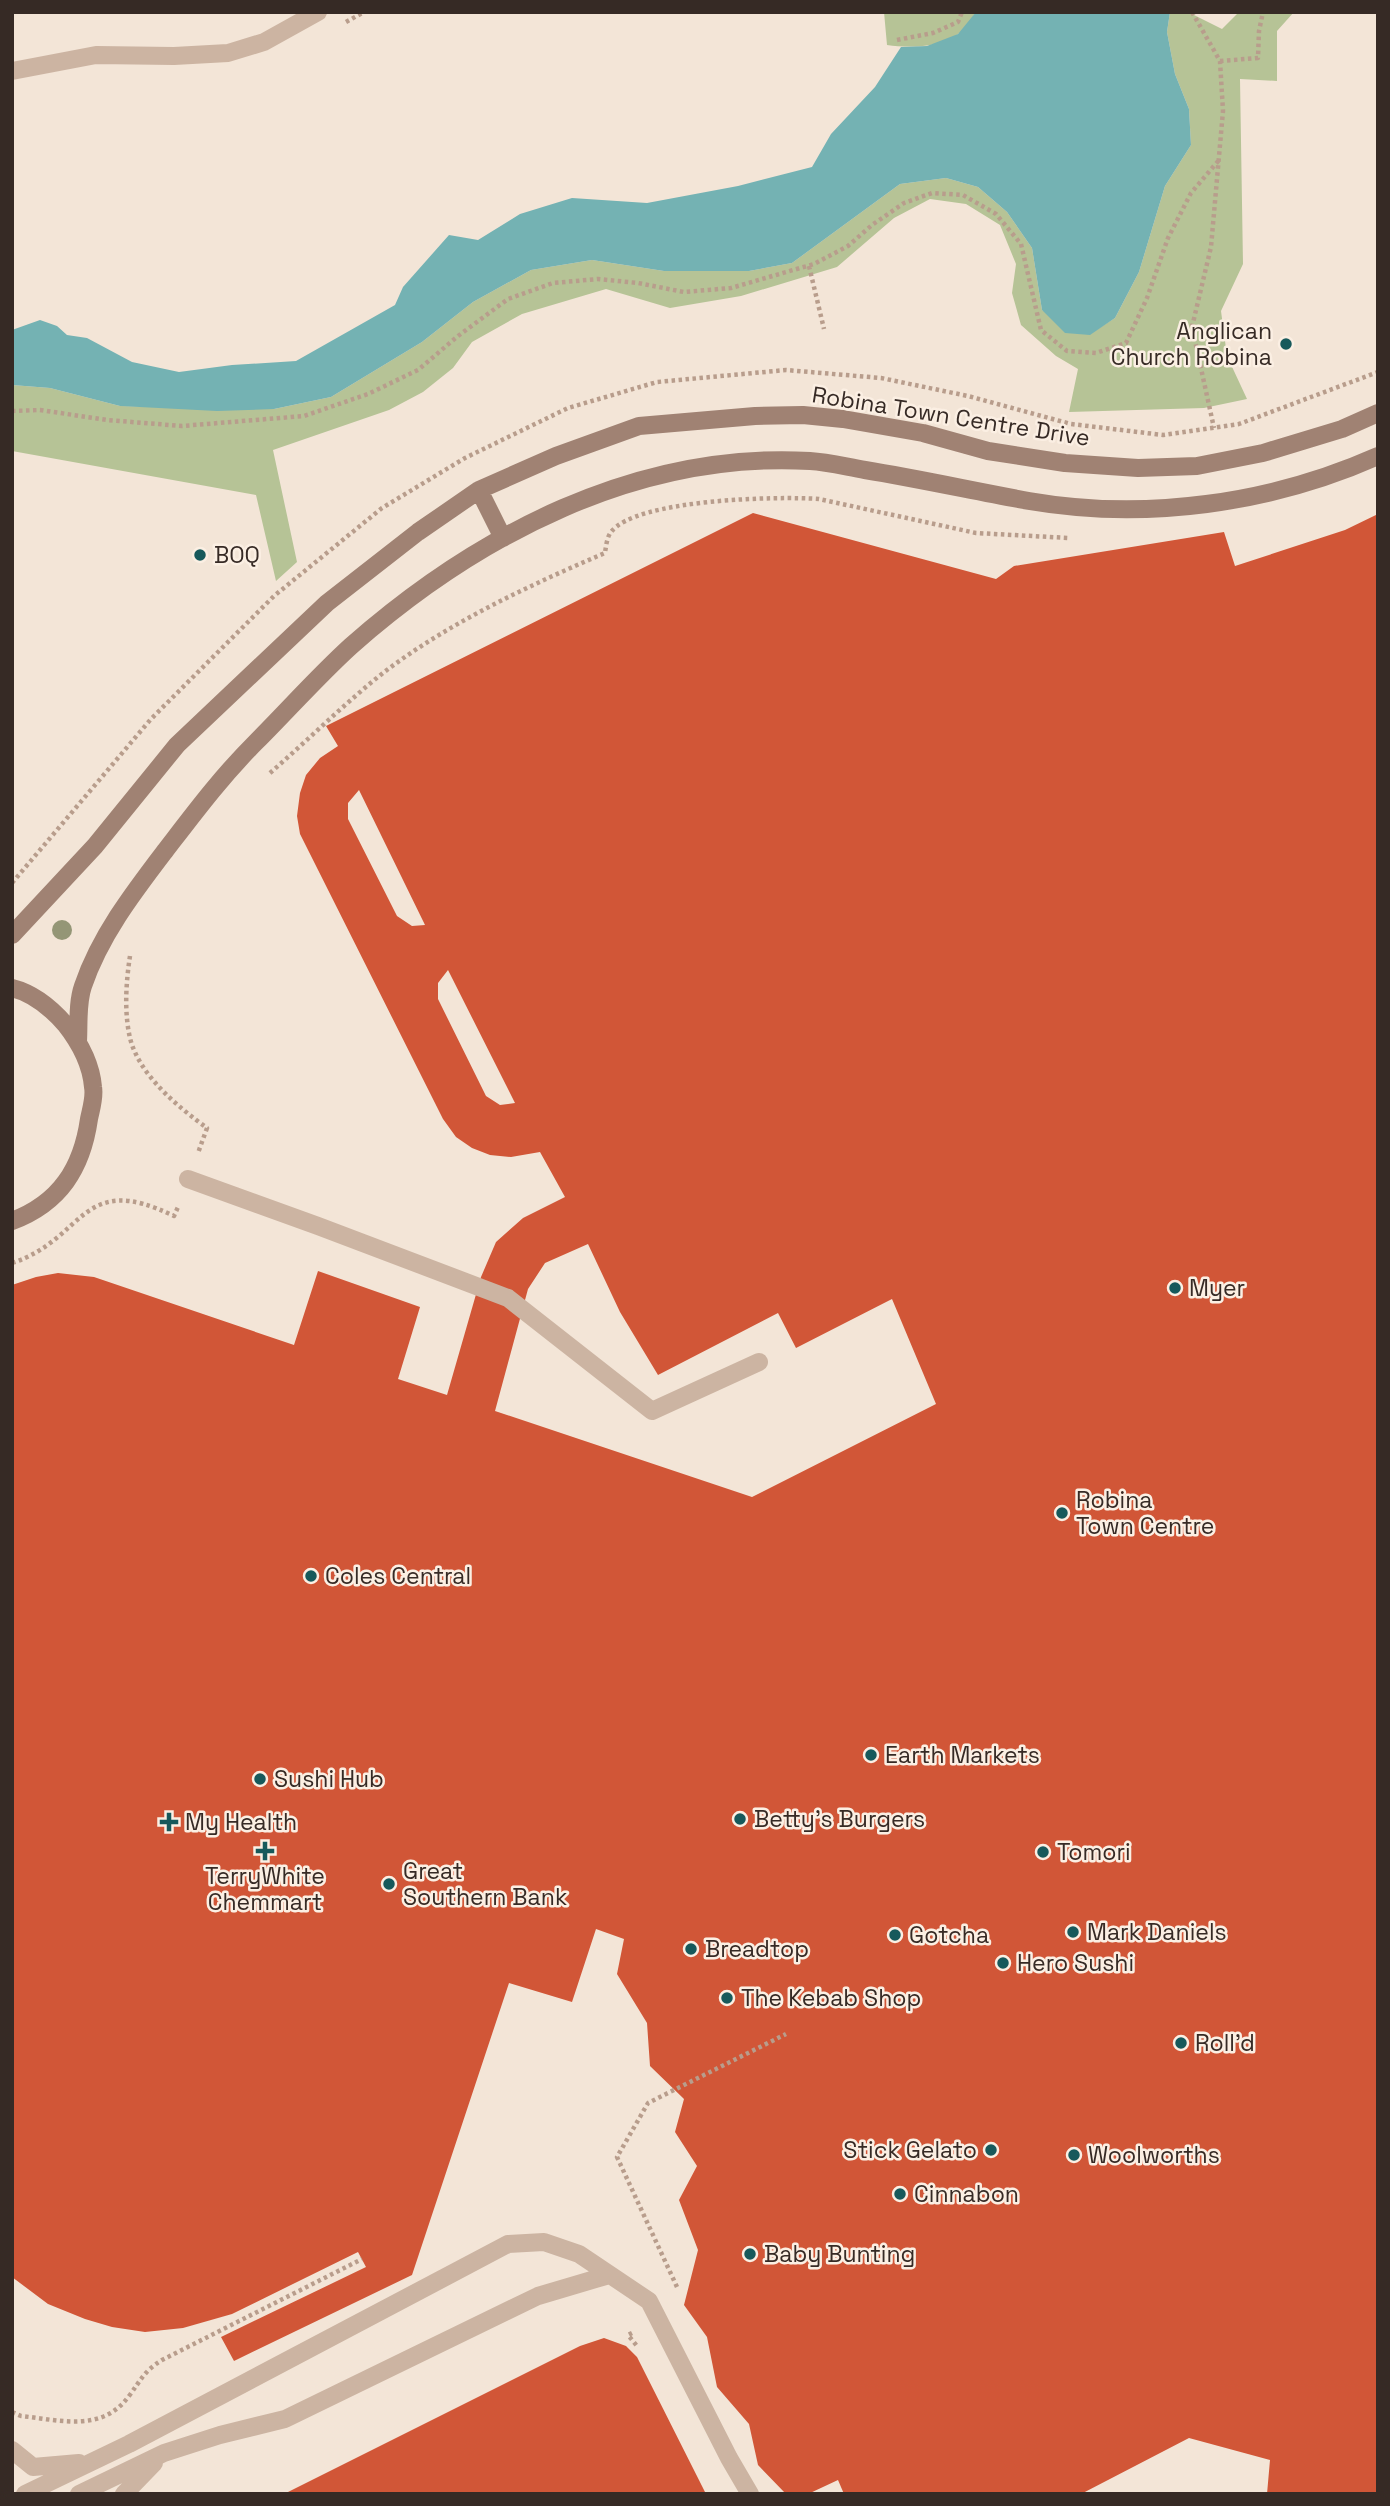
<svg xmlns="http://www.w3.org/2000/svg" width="1390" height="2506" font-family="'Space Grotesk',sans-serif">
<rect width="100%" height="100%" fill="#f3e5d7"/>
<path fill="#b6c396" d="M884,12H976C971,19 965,29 958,34C939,48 909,48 887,45Z
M1170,12H1188L1222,29L1239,12H1294L1277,31V81L1240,79L1243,264L1221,311L1227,356L1247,399L1204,408L1069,412L1078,369L1056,356L1021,325L1012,293L1016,264L1000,225L966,204L930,199L894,218L837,267L741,296L670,308L606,289L522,314L472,342L453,368L423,392L389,410L273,450L297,562L276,581L256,495L12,451V385L50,388L120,406L274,409L331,397L422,342L473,302L531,270L592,260L664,271H749L792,263L900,184L946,178L978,187L1007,212L1032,248L1042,310L1090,334L1115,318L1139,272L1165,186L1191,145L1189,109L1175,74L1167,32Z"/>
<path fill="#74b2b3" d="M976,12H1170L1167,32L1175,74L1189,109L1191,145L1165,186L1139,272L1115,318L1090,335L1065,333L1042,310L1032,248L1007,212L978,187L946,178L900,184L792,263L749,271H664L592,260L531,270L473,302L422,342L331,397L274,409L217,411L120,406L50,388L12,385V330L40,320L57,326L67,335L87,338L132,362L179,372L232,365L296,361L395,305L403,287L449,235L478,240L520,214L572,198L647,203L738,186L812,167L831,134L875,87L901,47L927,46L958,34Z"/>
<path fill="#d15637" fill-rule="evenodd" d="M753,513L996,579L1014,566L1224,532L1235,566L1345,530L1378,514V2494H1267L1270,2460L1189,2438L1081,2494H844L838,2480L808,2494H786L758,2465L749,2424L717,2387L707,2337L684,2305L698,2250L679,2200L697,2166L675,2132L684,2099L650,2066L647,2023L617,1974L624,1939L596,1929L572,2002L509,1983L412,2275L234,2361L221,2337L366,2267L358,2252L232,2314L183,2328L145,2332L112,2327L85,2319L48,2304L12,2277V1285L36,1277L58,1273L94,1277L294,1345L318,1271L420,1307L398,1379L447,1395L481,1277L496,1242L523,1218L565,1197L540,1152L511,1157L490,1155L472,1148L456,1137L443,1119L300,834L297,816L300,793L306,775L320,758L338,746L326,726ZM359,790L425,925L412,926L397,916L348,819V803ZM448,970L515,1103L500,1105L486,1096L438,999V983ZM588,1244L620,1312L658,1375L778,1313L796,1348L892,1299L936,1404L752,1497L495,1411L528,1289L545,1263Z
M604,2338L626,2346L637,2357L706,2494H284L580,2346Z"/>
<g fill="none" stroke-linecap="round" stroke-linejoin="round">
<path stroke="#b89d8c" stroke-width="4.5" stroke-dasharray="3.5 3.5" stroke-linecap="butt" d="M1192,12L1220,61L1223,111L1211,247L1192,327L1214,428
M346,22L364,12
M897,40L933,33L958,22L962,12
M1220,61L1258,58L1259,31L1263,12
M809,266L824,329
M12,411L40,410L107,420L182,426L304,416L368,394L418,370L458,336L508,299L553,283L598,279L638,283L684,292L731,288L814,264L848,246L872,225L904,203L932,193L963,195L996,214L1021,244L1041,330L1067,351L1096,353L1126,343L1147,298L1168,238L1191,193L1219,160
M270,773C308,740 344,704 383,673C448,623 530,585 605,553C606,546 607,537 611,532C636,499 778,496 819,499L976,533L1069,538
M12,883L151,719L274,596L382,508L465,458L568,408L657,382L786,370L881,378L968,396L1071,424L1163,435L1239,424L1378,372
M130,956C126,982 124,1012 130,1038C139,1075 178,1107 207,1128L198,1153
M12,1263C86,1239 80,1170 174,1216L178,1207
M677,2287L617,2157L648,2103L786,2034
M632,2333L628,2335L637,2346
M12,2412L21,2416C60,2420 102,2433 129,2396C141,2380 144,2371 162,2360L362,2259"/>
<path stroke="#ccb4a2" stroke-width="18" d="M188,1179L318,1226L508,1298L652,1411L759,1362
M12,2450L33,2467L79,2463
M25,2494L129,2444L508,2244L544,2242L579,2254L649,2301L729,2458L750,2494
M79,2494L164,2453L220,2435L285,2419L538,2296L609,2275
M124,2494L154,2463"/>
<path stroke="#ccb4a2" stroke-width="18" d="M12,71L96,55L174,56L228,53L264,42L318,12"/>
<path stroke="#a08273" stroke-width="18" d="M479,490L503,538
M12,935L95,846L177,745L327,603L418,532L479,490L556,456L639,426L755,416L803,415L843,419L923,433L988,451L1065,463L1138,468L1197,466L1263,453L1342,429L1378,413
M12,988C32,993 51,1008 65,1024C80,1043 91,1063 93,1087C95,1097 91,1109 89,1119C82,1168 60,1203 12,1221
M78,1041C79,1024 77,1003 83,986C100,936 133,893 165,851C195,812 221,777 256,742C288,710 318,676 351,646C477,535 637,451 810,461C828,462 847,467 865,470C920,479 974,491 1029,501C1145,521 1270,504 1378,456"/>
</g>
<circle fill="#949676" cx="62" cy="930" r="10"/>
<g fill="#17595b" stroke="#fbefe3" stroke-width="2.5">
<circle cx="1286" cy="344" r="7"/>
<circle cx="200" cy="555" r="7"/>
<circle cx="1175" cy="1288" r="7"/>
<circle cx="1062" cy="1513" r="7"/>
<circle cx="311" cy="1576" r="7"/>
<circle cx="871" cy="1755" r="7"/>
<circle cx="260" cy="1779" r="7"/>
<circle cx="740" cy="1819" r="7"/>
<path d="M165.5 1811.5h7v7h7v7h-7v7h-7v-7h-7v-7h7z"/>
<path d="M261.5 1840.5h7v7h7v7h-7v7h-7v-7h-7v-7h7z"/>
<circle cx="1043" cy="1852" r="7"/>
<circle cx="389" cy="1884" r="7"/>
<circle cx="1073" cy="1932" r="7"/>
<circle cx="895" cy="1935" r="7"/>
<circle cx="691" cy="1949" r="7"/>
<circle cx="1003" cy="1963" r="7"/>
<circle cx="727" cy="1998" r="7"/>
<circle cx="1181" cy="2043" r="7"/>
<circle cx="991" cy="2150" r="7"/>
<circle cx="1074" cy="2155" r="7"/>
<circle cx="900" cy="2194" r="7"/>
<circle cx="750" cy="2254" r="7"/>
</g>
<g text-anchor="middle" stroke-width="5" stroke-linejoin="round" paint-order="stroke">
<g font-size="23" fill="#362a25" stroke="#fbefe3" text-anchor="start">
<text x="1272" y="339" text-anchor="end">Anglican<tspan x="1272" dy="26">Church Robina</tspan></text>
<text x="214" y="563">BOQ</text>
<text x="1189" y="1296">Myer</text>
<text x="1076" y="1508">Robina<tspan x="1076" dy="26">Town Centre</tspan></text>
<text x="325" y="1584">Coles Central</text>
<text x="885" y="1763">Earth Markets</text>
<text x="274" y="1787">Sushi Hub</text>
<text x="754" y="1827">Betty's Burgers</text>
<text x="185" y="1830">My Health</text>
<text x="1057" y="1860">Tomori</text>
<text x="403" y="1879">Great<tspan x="403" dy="26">Southern Bank</tspan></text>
<text x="265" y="1884" text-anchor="middle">TerryWhite<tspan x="265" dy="26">Chemmart</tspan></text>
<text x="1087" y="1940">Mark Daniels</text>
<text x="909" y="1943">Gotcha</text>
<text x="705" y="1957">Breadtop</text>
<text x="1017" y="1971">Hero Sushi</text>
<text x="741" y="2006">The Kebab Shop</text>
<text x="1195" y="2051">Roll'd</text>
<text x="977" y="2158" text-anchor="end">Stick Gelato</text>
<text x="1088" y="2163">Woolworths</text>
<text x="914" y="2202">Cinnabon</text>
<text x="764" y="2262">Baby Bunting</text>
</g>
<g font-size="23" fill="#362a25" stroke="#fbefe3">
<text transform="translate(951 416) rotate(9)" y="8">Robina Town Centre Drive</text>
</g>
</g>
<rect width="1390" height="2506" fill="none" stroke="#362a25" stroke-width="28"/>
</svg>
